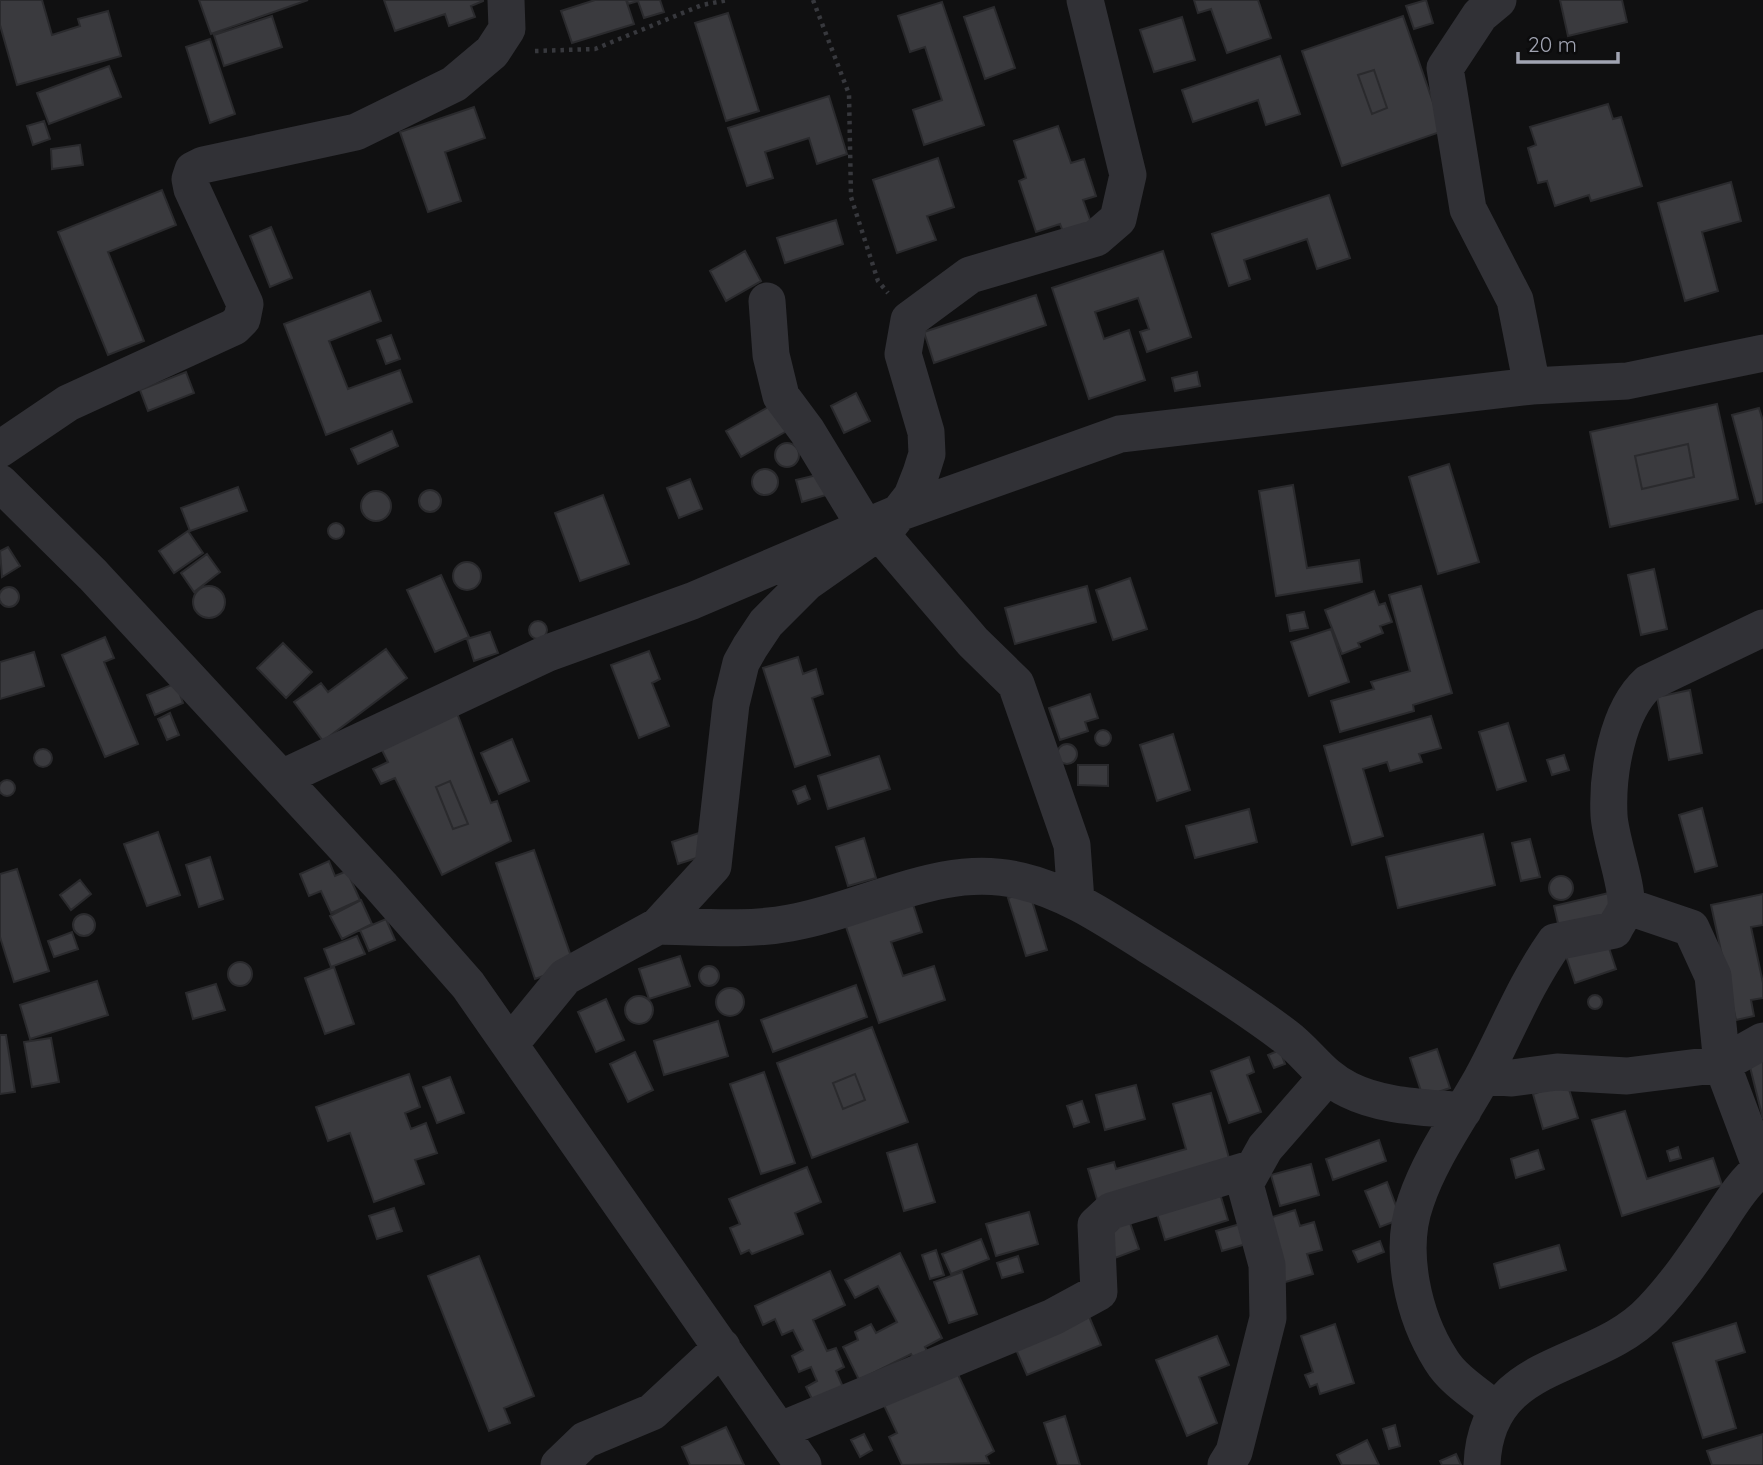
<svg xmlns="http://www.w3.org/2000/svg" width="1763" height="1465" font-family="Quicksand,sans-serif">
<rect width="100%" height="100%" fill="#101011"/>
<path fill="#3a3a3e" stroke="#2a2a2d" stroke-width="2" fill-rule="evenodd" d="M0,0H42L52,35L80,26L78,19L108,11L121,56L17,85L0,25Z
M199,0H308L211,34Z
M384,0H483V1L471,6L475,17L449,26L445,14L395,31Z
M595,0H626L634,24L572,43L561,11Z
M627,0H660L664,12L644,18L638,1L628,4Z
M1194,0H1258L1271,38L1227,53L1211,9L1198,13Z
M1426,0L1433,23L1414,29L1406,6Z
M1560,0H1622L1627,22L1568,36Z
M942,2L984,125L924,145L913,110L942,100L925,47L910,52L898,16Z
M994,7L1015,68L985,79L964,17Z
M728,13L759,111L726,121L695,23Z
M272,16L282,47L224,66L214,35Z
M1403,16L1443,131L1342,166L1302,51ZM1374,70L1387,108L1372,114L1358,75Z
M1182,17L1195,60L1154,72L1140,30Z
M210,39L235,114L210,123L186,47Z
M1280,56L1300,114L1266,125L1258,100L1193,122L1182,90Z
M109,66L121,97L49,124L37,93Z
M1374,70L1387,108L1372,114L1358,75Z
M829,96L847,154L817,164L809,138L765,152L773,178L747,186L728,128Z
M1608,104L1613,119L1621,117L1642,186L1591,201L1589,195L1555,206L1547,181L1538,183L1528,148L1536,145L1530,127Z
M474,107L485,138L445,152L461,201L428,212L400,132Z
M44,121L50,139L33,145L27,126Z
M1058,126L1071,163L1084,159L1096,196L1083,200L1092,225L1064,234L1060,224L1036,232L1019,181L1026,178L1014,141Z
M80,145L83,165L52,169L51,149Z
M938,158L954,207L927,216L936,240L897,253L873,180Z
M1731,182L1741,221L1702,232L1718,291L1685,301L1658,203Z
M162,190L176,225L108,252L144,341L108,355L58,232Z
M1329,195L1350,258L1317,269L1307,239L1244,260L1250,279L1229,286L1212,234Z
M836,220L843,244L785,263L777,238Z
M271,227L292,278L270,287L250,236Z
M745,251L761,281L726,301L710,271Z
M1163,251L1191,337L1147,352L1140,332L1149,329L1138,298L1095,312L1104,339L1129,330L1145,380L1089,399L1052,288Z
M370,291L381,321L329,341L348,389L400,370L412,402L326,435L284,324Z
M1036,295L1046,325L934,363L924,332Z
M391,335L400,359L386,364L377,340Z
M186,372L194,393L148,411L140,390Z
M1197,372L1200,386L1175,391L1172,378Z
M856,393L870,421L844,433L831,406Z
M777,402L792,428L741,457L726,431Z
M1717,404L1738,499L1610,527L1590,432ZM1688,444L1694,477L1642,489L1635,456Z
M1759,408L1763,421V502L1756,504L1732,415Z
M392,431L398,446L358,464L351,449Z
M775 455a12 12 0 1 1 24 0a12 12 0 1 1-24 0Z
M1688,444L1694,477L1642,489L1635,456Z
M1449,464L1479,562L1438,574L1409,477Z
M752 482a13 13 0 1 1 26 0a13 13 0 1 1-26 0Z
M821,474L826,495L802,502L796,480Z
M690,479L702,509L679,518L667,488Z
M1293,485L1307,568L1359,560L1362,582L1276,596L1259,491Z
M238,487L247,511L190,531L181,508Z
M419 501a11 11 0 1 1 22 0a11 11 0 1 1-22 0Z
M361 506a15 15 0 1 1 30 0a15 15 0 1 1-30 0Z
M603,495L629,564L580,581L555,513Z
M328 531a8 8 0 1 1 16 0a8 8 0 1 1-16 0Z
M188,531L203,553L174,573L159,551Z
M8,547L20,566L2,577L0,551Z
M207,554L220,572L194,592L181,573Z
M453 576a14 14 0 1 1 28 0a14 14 0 1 1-28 0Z
M1654,569L1667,629L1641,635L1628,575Z
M441,575L469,637L435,652L407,590Z
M1130,578L1147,629L1113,640L1096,590Z
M1087,586L1096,622L1015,644L1005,608Z
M1421,586L1452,693L1413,705L1414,711L1340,732L1331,701L1374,689L1371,682L1410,671L1389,595Z
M193 602a16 16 0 1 1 32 0a16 16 0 1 1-32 0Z
M-1 597a10 10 0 1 1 20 0a10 10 0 1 1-20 0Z
M1374,591L1379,605L1385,603L1392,622L1380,626L1383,633L1358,643L1360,647L1342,654L1325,610Z
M1304,612L1308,628L1290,631L1287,615Z
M529 630a9 9 0 1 1 18 0a9 9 0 1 1-18 0Z
M1331,629L1349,682L1309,696L1291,642Z
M490,632L498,653L474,661L467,639Z
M105,637L114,658L104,662L138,744L105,757L62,655Z
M283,643L312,672L286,698L257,668Z
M386,649L407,678L323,741L294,702L321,683L328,692Z
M649,651L660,679L652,683L669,726L639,738L611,665Z
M34,652L44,686L0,699V662Z
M798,657L803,674L816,669L823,694L812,698L830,755L795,767L763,668Z
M176,683L183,703L155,715L147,695Z
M1690,690L1702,753L1669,760L1657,697Z
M1090,694L1098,718L1085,722L1088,731L1060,740L1049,708Z
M170,713L179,735L167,740L158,719Z
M457,713L491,803L497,801L511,841L442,875L395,778L381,784L373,769L388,762L381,748ZM450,781L468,824L453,829L436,787Z
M1431,716L1441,748L1419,754L1422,762L1390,771L1387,762L1363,769L1383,836L1352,845L1324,746Z
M1508,723L1526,781L1497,790L1479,732Z
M1095 738a8 8 0 1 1 16 0a8 8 0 1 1-16 0Z
M1173,734L1190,790L1157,801L1140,745Z
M512,739L529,781L499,794L481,753Z
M1057 754a10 10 0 1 1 20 0a10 10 0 1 1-20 0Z
M34 758a9 9 0 1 1 18 0a9 9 0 1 1-18 0Z
M1564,755L1569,770L1552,775L1547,760Z
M879,756L890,789L828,809L818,776Z
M1078,765H1108V786L1078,785Z
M-1 788a8 8 0 1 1 16 0a8 8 0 1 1-16 0Z
M450,781L468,824L453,829L436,787Z
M805,786L810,799L798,804L793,791Z
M1702,808L1717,866L1695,872L1679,815Z
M1249,809L1257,842L1195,858L1186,826Z
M705,831L712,853L678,864L672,842Z
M158,832L180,895L147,906L124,844Z
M1483,834L1495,885L1398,908L1386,857Z
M864,838L876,878L848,886L836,847Z
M1530,839L1540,877L1521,881L1512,843Z
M534,850L574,965L535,979L496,863Z
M210,857L223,899L199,907L186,865Z
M329,861L335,876L347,871L360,900L331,913L321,891L309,896L300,874Z
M17,869L49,971L14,982L0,937V874Z
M1549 888a12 12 0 1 1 24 0a12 12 0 1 1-24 0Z
M80,880L91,894L71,910L60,895Z
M1029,891L1047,950L1026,956L1008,898Z
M1613,892L1619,918L1560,932L1554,906Z
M1763,894V925L1751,927L1763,983V998L1751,1000L1754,1016L1736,1020L1711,905Z
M911,898L922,932L891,942L903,976L934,966L945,1000L879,1023L844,921Z
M361,900L372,924L342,939L330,916Z
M73 925a11 11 0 1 1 22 0a11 11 0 1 1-22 0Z
M386,919L395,940L369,951L360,930Z
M72,932L78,949L54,957L48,941Z
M357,936L365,954L331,967L324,949Z
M1605,936L1616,969L1575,983L1564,950Z
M680,956L690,986L649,999L639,969Z
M228 974a12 12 0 1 1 24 0a12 12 0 1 1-24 0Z
M699 976a10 10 0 1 1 20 0a10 10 0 1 1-20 0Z
M334,967L354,1024L325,1034L305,978Z
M97,981L108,1015L30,1039L20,1005Z
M216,984L225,1010L193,1019L186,993Z
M856,985L867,1017L773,1052L761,1020Z
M716 1002a14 14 0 1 1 28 0a14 14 0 1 1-28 0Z
M1588 1002a7 7 0 1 1 14 0a7 7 0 1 1-14 0Z
M625 1010a14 14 0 1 1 28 0a14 14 0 1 1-28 0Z
M606,999L624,1040L596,1052L578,1012Z
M718,1021L728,1056L664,1075L654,1041Z
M872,1027L908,1122L812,1158L777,1063ZM855,1074L865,1100L843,1109L833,1083Z
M0,1035H6L15,1092L0,1094Z
M51,1038L59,1082L32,1087L24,1042Z
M1437,1049L1450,1088L1423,1097L1410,1058Z
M1280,1050L1285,1064L1274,1068L1268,1055Z
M635,1052L653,1090L628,1102L610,1064Z
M1249,1057L1254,1072L1247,1075L1261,1112L1229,1123L1211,1071Z
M1763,1060V1119L1749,1063Z
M764,1072L795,1163L761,1174L730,1084Z
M409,1074L420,1107L405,1113L411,1129L426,1123L437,1153L415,1160L424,1184L374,1202L350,1133L328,1141L316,1107Z
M855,1074L865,1100L843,1109L833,1083Z
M450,1077L464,1113L437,1123L423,1087Z
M1567,1083L1578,1118L1543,1129L1533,1094Z
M1136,1085L1145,1119L1105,1130L1096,1095Z
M1211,1093L1232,1169L1099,1206L1088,1169L1114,1162L1116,1169L1186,1149L1173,1104Z
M1082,1101L1089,1122L1074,1127L1067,1106Z
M1625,1111L1647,1179L1713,1158L1722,1185L1622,1216L1592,1120Z
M1379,1140L1386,1161L1333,1180L1326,1159Z
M917,1144L935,1202L904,1211L887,1153Z
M1678,1147L1681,1158L1670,1161L1667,1151Z
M1538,1150L1544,1169L1516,1178L1511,1159Z
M1311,1164L1319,1195L1280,1206L1271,1175Z
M807,1167L821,1202L795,1213L803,1234L752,1254L749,1250L741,1254L730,1228L740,1224L729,1199Z
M1387,1182L1401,1219L1380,1227L1365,1191Z
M1218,1187L1228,1220L1165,1240L1155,1207Z
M394,1208L402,1231L377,1239L369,1216Z
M1295,1210L1300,1226L1314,1222L1322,1250L1307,1254L1313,1274L1282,1283L1263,1220Z
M1029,1212L1038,1244L996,1256L986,1224Z
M1128,1217L1139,1249L1115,1258L1104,1225Z
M1247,1222L1253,1242L1222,1251L1216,1231Z
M981,1239L989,1259L951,1274L942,1254Z
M1380,1241L1384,1252L1358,1262L1353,1251Z
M1559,1245L1566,1270L1500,1288L1494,1264Z
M936,1250L944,1275L930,1279L922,1255Z
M900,1253L942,1338L925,1347L929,1355L915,1362L911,1354L859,1380L843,1347L858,1340L855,1332L871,1324L876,1333L897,1322L878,1286L855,1298L845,1280Z
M479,1256L534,1396L504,1408L510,1423L489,1431L428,1276Z
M1018,1256L1023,1272L1002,1278L997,1263Z
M830,1271L845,1305L813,1320L827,1351L836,1348L844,1367L836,1371L843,1387L813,1401L806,1387L817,1381L811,1367L799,1372L792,1356L803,1350L793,1330L782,1335L775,1319L763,1325L755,1306Z
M962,1272L977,1314L949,1323L934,1282Z
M1088,1314L1101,1345L1027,1375L1014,1345Z
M1736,1323L1745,1352L1716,1361L1736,1428L1703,1438L1673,1343Z
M1335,1324L1354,1383L1320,1394L1317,1384L1310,1387L1305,1375L1313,1372L1301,1336Z
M1217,1336L1229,1365L1199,1377L1217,1423L1187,1436L1156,1360Z
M954,1366L994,1451L986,1456L989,1463L902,1465L889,1437L897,1433L882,1401Z
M1065,1416L1080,1465H1058L1044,1423Z
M1395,1425L1400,1446L1389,1449L1383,1429Z
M726,1427L744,1465H690L682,1447Z
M864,1434L872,1450L860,1457L851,1440Z
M1763,1434V1465H1712L1707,1451Z
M1367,1440L1379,1465H1342L1337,1455Z
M1456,1454L1461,1465H1442L1440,1461Z"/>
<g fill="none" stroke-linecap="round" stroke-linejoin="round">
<path stroke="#37383d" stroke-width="4.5" stroke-dasharray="3.5 5" stroke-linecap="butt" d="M813,0L849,94L851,197L878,281L888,293
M535,51L595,49L702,5L728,0"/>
<path stroke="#313136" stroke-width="37" d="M1498,0L1480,15L1445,68L1468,209L1515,300L1532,386
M767,301L771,355L781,396L807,431L866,528
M0,449L68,403L234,327L242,319L245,304L192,189L190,179L193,170L203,165L356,132L454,84L492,52L507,29L506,0
M0,483L93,575L381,886L468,985L803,1465
M879,532L973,642L1016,684L1072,845L1076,901
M282,778L548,653L692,601L901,512L1120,434L1532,386L1627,381L1763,353
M1626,906L1691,928L1713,976L1722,1064L1761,1168
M658,926C702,927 747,931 790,923C866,910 942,861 1021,881C1068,892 1108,920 1148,945C1195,974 1241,1003 1285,1036C1308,1053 1321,1077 1349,1090C1383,1107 1425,1107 1463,1111
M511,1043L565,977L658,926L713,866L731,704L741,663L750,647L766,623L807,582L891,523L912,496L921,473L927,454L926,432L903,354L909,320L970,275L1096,238L1118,219L1128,175L1085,0
M1483,1076L1512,1078L1557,1072L1627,1076L1722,1064L1763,1041
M1496,1410C1478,1395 1453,1380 1441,1360C1413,1316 1398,1250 1416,1201C1431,1157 1459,1119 1482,1078C1507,1032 1524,986 1555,942L1614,930C1617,923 1625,913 1626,906C1628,885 1610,839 1609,815C1607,774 1617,711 1648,683L1763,628
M781,1430L1053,1317L1099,1292L1096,1225L1111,1211L1254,1168
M559,1465L585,1440L652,1412L722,1347
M1226,1465L1234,1452L1268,1318L1267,1265L1245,1184L1265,1148L1326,1078
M1482,1465C1486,1356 1595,1372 1652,1310C1675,1286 1695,1257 1714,1229C1728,1208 1742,1183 1763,1167"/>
</g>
<path d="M1518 52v10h100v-10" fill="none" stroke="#a1a4b2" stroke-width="3.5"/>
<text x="1528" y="52" font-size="21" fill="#a1a4b2" stroke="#0b0b0c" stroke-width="5" paint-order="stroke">20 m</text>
</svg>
